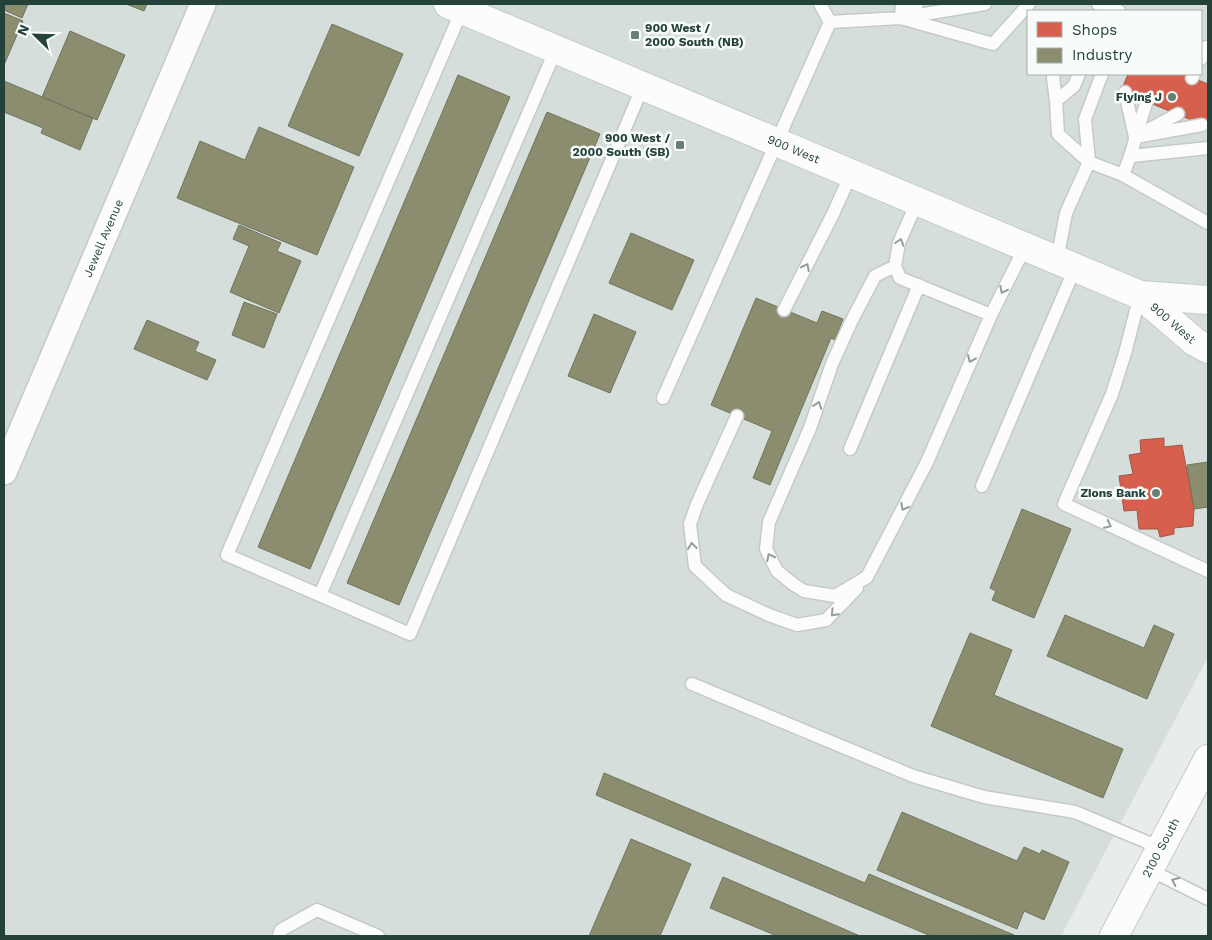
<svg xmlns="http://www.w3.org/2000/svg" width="1212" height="940" font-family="'Work Sans',sans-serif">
<rect width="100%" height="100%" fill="#e8edeb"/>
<path fill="#d6dedb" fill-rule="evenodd" d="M4,4H1208V657L1061,936H4ZM1028,11H1201V74H1028Z"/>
<path fill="#d6604d" stroke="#a15747" d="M1128,74H1183L1208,84V127L1121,91Z
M1164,438V447L1182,445L1194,509L1193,526L1174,528V534L1160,537L1158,529H1139L1137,510L1124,511L1119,476L1133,474L1129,455L1141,453L1140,440Z"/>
<path fill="#8c8c6e" stroke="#6d765e" d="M4,4H28L22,18L4,10Z
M126,4H147L144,11Z
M4,13L23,21L4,65Z
M332,24L403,54L359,156L288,126Z
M70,31L125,55L97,120L42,97Z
M458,75L510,97L310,569L258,547Z
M4,81L93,118L80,150L41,133L43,128L4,112Z
M547,112L600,134L399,605L347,583Z
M259,127L354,167L317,255L177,198L200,141L245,160Z
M239,225L281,243L277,251L301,261L279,313L230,292L249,246L233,239Z
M631,233L694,260L672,310L609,283Z
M756,298L817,323L822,311L843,319L835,340L831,338L770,485L753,478L772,431L711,405Z
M244,302L277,314L264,348L232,335Z
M594,314L636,332L610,393L568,376Z
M147,320L199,342L195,351L216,360L207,380L134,349Z
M1208,462V507L1194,509L1187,465Z
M1022,509L1071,529L1034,618L992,600L996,591L990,588Z
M1065,615L1144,648L1154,625L1174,634L1147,699L1047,656Z
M970,633L1012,650L994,695L1123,749L1103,798L931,726Z
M604,773L865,883L869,874L1014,935L931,936L596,795Z
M902,812L1017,861L1024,847L1040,854L1042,850L1069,862L1044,920L1024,911L1017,929L877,870Z
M631,839L691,864L660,936H589Z
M723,877L860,936H777L710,908Z"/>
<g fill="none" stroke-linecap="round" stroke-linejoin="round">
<defs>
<path id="service" d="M1098,4L1119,11
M464,9L462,10L227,555L410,634L643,86
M906,17L985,4
M901,18L993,44L1029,4
M901,18L917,4
M830,22L901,18L902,4
M1201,59L1206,47
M1054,74L1053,77L1056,101L1074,86L1079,74
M1192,78L1194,74
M1125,92L1135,137
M1056,101L1058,134L1089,162L1123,175L1208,223
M1146,131L1178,114
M1135,137L1202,125
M1131,156L1208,148
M1123,175C1133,152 1138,126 1147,101
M917,202L899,243L895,266L900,278L991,315L1025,247
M1057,260L1066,213L1089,162L1085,119L1102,74
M895,266L875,276L851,322L832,364L810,428L769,522L766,549L777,571L793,584L804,591L835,596L867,577L927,462L991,315
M1140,295L1125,353L1112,394L1064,504L1208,571
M784,310L833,214L851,174
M663,398L830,22L820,4
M737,416L697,504L690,524L695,566L726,595L769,615L797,625L826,620L857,588
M850,449L919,285
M982,486L1075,268
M320,595L556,49
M692,684L913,776L984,797L1075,812L1161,848
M1150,870L1208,899
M279,936L281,930L317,910L378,936"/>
<g id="minor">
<path id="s1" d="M4,472L203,4"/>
</g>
<g id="tertiary">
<path id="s2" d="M1114,936L1208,759"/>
</g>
<g id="secondary">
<path id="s3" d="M448,4L1140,295L1195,342L1208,349"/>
<path d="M1140,295L1208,300"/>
</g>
</defs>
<use href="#service" stroke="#c5cac8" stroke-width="15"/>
<use href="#minor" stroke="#c5cac8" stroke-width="28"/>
<use href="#tertiary" stroke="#c5cac8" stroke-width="30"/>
<use href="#secondary" stroke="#c3cbc8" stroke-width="30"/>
<use href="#service" stroke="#fcfcfc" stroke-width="12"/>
<use href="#minor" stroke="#fcfcfc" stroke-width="25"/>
<use href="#tertiary" stroke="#fcfcfc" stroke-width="28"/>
<use href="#secondary" stroke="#fcfcfc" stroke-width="28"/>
</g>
<defs><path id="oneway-chevron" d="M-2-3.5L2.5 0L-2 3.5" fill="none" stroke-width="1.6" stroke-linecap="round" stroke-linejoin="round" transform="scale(1.25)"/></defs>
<g stroke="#909f9b">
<use href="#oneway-chevron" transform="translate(900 242) rotate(-72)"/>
<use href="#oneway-chevron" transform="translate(806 267) rotate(-63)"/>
<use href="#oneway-chevron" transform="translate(1003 290) rotate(117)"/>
<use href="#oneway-chevron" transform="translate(971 359) rotate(113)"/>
<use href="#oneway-chevron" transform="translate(818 405) rotate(-70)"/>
<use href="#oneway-chevron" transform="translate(904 507) rotate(118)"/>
<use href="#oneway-chevron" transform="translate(1108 525) rotate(26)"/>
<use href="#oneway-chevron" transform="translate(692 546) rotate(-97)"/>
<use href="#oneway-chevron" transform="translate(770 557) rotate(-117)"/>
<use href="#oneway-chevron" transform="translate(834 613) rotate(133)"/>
<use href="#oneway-chevron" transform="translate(1175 881) rotate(-155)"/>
</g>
<g fill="#697e78" stroke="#f7fbf9" stroke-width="2">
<rect x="630" y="30" width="10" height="10" rx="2.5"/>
<circle cx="1172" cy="97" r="5"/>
<rect x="675" y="140" width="10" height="10" rx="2.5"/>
<circle cx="1156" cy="493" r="5"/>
</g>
<g text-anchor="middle" stroke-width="5" stroke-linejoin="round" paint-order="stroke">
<g font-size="12" font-weight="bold" fill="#24423a" stroke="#f7fbf9" text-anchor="end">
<text x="645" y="32" text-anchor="start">900 West /<tspan x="645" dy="14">2000 South (NB)</tspan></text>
<text x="1162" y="101">Flying J</text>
<text x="670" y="142">900 West /<tspan x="670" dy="14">2000 South (SB)</tspan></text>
<text x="1146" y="497">Zions Bank</text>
</g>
<g font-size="12" fill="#24423a" stroke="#f7fbf9">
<text dy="4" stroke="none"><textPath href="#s3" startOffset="375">900 West</textPath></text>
<text dy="4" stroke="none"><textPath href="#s1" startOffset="254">Jewell Avenue</textPath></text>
<text dy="4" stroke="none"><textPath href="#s3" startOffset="794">900 West</textPath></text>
<text dy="4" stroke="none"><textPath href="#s2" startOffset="100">2100 South</textPath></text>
</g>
</g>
<rect width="1212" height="940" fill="none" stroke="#24423a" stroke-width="10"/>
<rect x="1027" y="10" width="175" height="65" fill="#f7fbf9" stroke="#a3b1ad"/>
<rect x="1037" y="22" width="25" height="15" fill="#d6604d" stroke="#a3b1ad"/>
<text x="1072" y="35" font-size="15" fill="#24423a">Shops</text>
<rect x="1037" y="48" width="25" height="15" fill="#8c8c6e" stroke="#a3b1ad"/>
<text x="1072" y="60" font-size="15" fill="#24423a">Industry</text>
<g transform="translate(35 35) rotate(293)" stroke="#f7fbf9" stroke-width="4" paint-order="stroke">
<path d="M0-4L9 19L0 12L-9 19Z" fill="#24423a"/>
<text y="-8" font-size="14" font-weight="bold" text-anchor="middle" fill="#24423a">N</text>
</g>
</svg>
